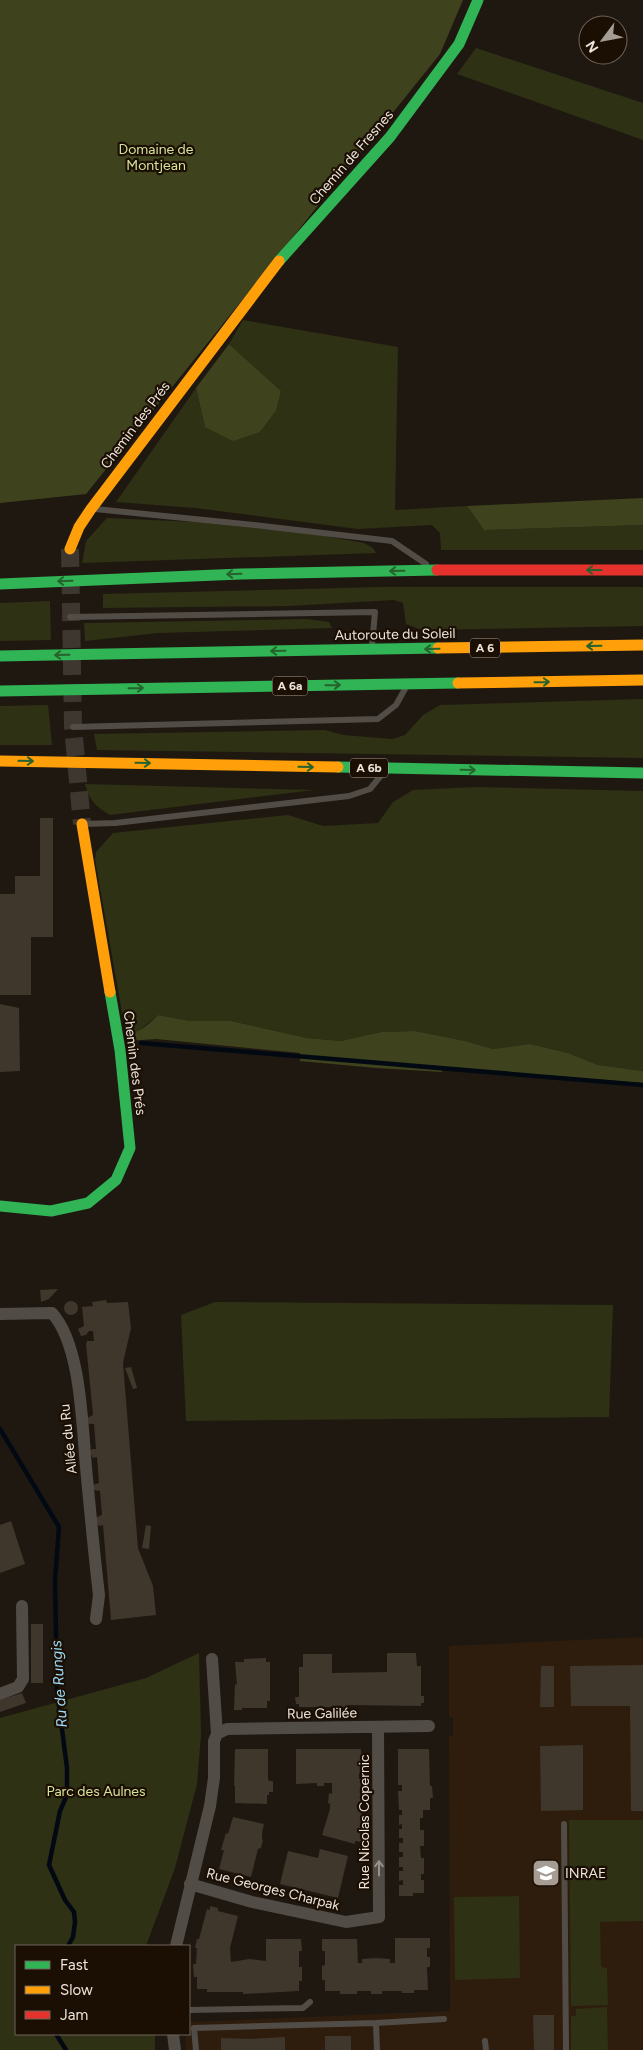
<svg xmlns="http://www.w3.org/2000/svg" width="643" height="2050" font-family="Figtree,sans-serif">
<rect width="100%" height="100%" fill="#1f1811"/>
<path fill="#2e1d0d" d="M643,1637V2050H186L185,2034H189V2022L450,2011L449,1736L453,1735V1718L449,1717V1646Z"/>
<path fill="#2e3114" d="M476,48L643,103V140L457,74Z
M243,320L398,347L395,510L467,506L484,530L643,525V550H441L440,533L432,525L358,529L195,508L116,502L196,388L205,427L260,432L276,411L281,391L229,344Z
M107,518L196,522L320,535L364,543L373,548L376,553L82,563L86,541Z
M380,587H643V626L422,630L406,624L403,603L394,600L289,606L103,608V594Z
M50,601L51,640L0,641V603Z
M307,619L329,622L332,628L158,633L85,641L84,623Z
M643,699V758L97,750L94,734L325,730L343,735L392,739L405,735L423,715L440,705Z
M48,705L52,745H0V706Z
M85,784L314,790L110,815C95,806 90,801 85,784Z
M476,787L643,791V1071L598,1065L568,1053L530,1044L493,1049L465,1041L415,1031L381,1032L342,1041L307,1038L231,1021H190L158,1015L137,1032L126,1035L95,860L96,852L113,833L288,815L323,826L378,823L393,802L413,790Z
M215,1302L613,1305L609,1417L186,1421L181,1315Z
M199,1653L201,1735L197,1784L175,1868L146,1946H16V2034H155V2050H0V1718L146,1678Z
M569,1820H643V1921L600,1922L601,1967L607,1968L608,2005L571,2006Z
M519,1896L520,1978L455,1980L454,1897Z
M607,2007L608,2050H571V2016H576V2009Z"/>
<path fill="#3f431d" d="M0,0H463L440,54L86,494L0,503Z
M229,344L281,391L276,411L260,432L233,441L205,427L196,388Z
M643,498V525L484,530L467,506Z
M158,1015L190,1021H231L307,1038L341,1041L381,1032L415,1031L465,1041L493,1049L530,1044L568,1053L598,1065L643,1071V1083L443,1067L442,1072L376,1068L300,1061V1053L156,1039L128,1041L126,1035C140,1032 148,1025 158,1015Z"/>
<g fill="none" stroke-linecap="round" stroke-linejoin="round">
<path stroke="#030912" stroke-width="4.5" d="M141,1043L643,1085
M0,1429L59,1527L55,1580L57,1690L67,1768V1795L60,1811L49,1865L65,1900L74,1912L75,1922L73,1937L68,1946
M56,2034L66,2050"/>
</g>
<path fill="#3f362c" d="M40,818H53V937H31V995H0V894H15V876H40Z
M0,1004L19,1008L20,1071L0,1072Z
M58,1289L49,1299L41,1302L40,1290Z
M106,1300L107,1303L128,1302L131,1328L123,1363L138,1548L153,1586L156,1615L111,1620L103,1525L99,1526L96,1522L97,1517L102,1515L100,1491L94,1490L93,1485L99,1483L97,1457L93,1458L90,1452L92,1449H96L94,1424H89L87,1418L93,1415L86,1344L87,1341H94L93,1331H89L86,1335L81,1336L78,1329L84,1326L82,1307L93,1306L92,1302Z
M64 1308a7 7 0 1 1 14 0a7 7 0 1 1-14 0Z
M131,1367L137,1388L133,1389L125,1368Z
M11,1521L25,1564L0,1573V1525Z
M146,1525L151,1526L149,1549L142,1548Z
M31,1624H43V1683H31Z
M387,1653H416L417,1666H421V1696H424V1703H421V1706L348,1705V1707H299V1704H296L295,1697H299V1667H303V1654H332V1673L387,1672Z
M266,1658V1662H270V1701H267V1708H242V1710H234L235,1684L237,1685L235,1662H244V1659Z
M643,1665V1811H631L630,1706H571L570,1666Z
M541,1666H554V1707H540Z
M22,1693L26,1703L0,1712V1700Z
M583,1745V1810L541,1811L540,1746Z
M235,1749H268V1778L269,1781H273V1792H269V1795H267V1804L235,1803V1785L234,1786Z
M296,1749H361L362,1773H359V1779H361L362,1842L355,1841V1844L322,1835L330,1809V1804L328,1803L329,1793L332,1794V1783H324V1786H317V1783L296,1784Z
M398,1749H429L430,1786H432L433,1798H430V1810H423V1818H420V1830H424V1846H420L421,1858H424V1874H421V1880H424V1893H413V1896H399V1885H403V1880L399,1881V1871H403V1867H399V1857H403V1852H399V1843H403V1838H399V1829H402V1824L399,1825V1815H402V1810H399L398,1791H402V1785H398Z
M233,1817L264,1824L262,1833V1839L263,1840L261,1848L258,1849L251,1877L219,1869L224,1850H221L226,1833L228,1834Z
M320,1849L348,1856L338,1898L280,1884L288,1851L318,1858Z
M210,1906L218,1908V1911L238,1916L230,1948L231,1962L249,1959L266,1961V1939H301L302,1951H299V1967H302V1981H299V1991L243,1994V1992H207V1989H197V1977H194L193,1964H196L197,1948H195L197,1939H199L207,1909L210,1910Z
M395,1938H430V1948H427V1957H430V1967H427L428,1990H414V1993H402V1991H382V1994H371V1991H357V1994H340V1991H325V1980H322V1966L325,1965V1951H322V1939H357L358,1963H362V1959L376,1958L390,1959V1963H395Z
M533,2015H554V2050H534Z
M325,2036H351V2050H325Z
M285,2037V2050H221V2038L250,2039Z"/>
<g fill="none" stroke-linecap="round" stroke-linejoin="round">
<path stroke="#3e372f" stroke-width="18" stroke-dasharray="18 9" stroke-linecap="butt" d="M70,549L73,727L82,824"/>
<path stroke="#524c47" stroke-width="6" d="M95,509L254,525L392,541L426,564
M70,617L375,612L372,646
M73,727L378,719L396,705L405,689
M83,824L115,823L349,796L370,789L383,773
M564,1824L566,2050
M189,2010L303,2008L310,2002
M376,2023L377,2050
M485,2041L486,2050
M196,2050L194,2028L376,2023L444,2019"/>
<path stroke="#524c47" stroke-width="12" d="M0,1314L52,1313C81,1345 82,1424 86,1467C90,1510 94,1553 99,1595L96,1619
M0,1694L18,1687L23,1679L22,1606
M217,1734L227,1729L429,1726
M190,1884L252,1902L346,1922L379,1917L378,1727
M176,1946L210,1806L214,1778V1741L217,1734L212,1659
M173,2034L175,2050"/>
<path stroke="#30b455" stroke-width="11" d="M279,261L390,137L459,44L478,0
M0,584L241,574L437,570
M0,656L438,648
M0,691L458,683
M338,767L643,773
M0,1206L51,1211L88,1203L116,1180L130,1148L120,1050L110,992"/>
<path stroke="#ff9f0a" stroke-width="11" d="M70,549L79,527L91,509L279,261
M438,648L643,645
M458,683L643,680
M0,761L338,767
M82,824L110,992"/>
<path stroke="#e5322d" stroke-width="11" d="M437,570H643"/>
</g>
<defs><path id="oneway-shaft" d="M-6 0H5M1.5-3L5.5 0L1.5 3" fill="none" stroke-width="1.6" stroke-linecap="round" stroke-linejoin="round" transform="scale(1.25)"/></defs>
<g stroke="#26622c">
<use href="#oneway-shaft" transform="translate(594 570) rotate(-180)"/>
<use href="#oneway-shaft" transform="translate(397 571) rotate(179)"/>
<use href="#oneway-shaft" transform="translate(234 574) rotate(178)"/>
<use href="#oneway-shaft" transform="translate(65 581) rotate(178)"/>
<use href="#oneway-shaft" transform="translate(594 646) rotate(179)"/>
<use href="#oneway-shaft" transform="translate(432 649) rotate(179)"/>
<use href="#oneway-shaft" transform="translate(278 651) rotate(179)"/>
<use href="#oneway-shaft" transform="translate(62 655) rotate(179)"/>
<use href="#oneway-shaft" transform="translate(542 682) rotate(-1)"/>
<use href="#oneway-shaft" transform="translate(333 685) rotate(-1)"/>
<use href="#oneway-shaft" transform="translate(136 688) rotate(-1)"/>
<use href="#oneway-shaft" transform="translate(26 761) rotate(1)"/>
<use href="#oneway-shaft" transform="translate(143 763) rotate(1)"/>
<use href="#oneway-shaft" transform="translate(306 767) rotate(1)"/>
<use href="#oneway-shaft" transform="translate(468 770) rotate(1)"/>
</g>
<use stroke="#98908a" href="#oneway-shaft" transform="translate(379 1868) rotate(-90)"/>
<defs>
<symbol id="university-square" viewBox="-11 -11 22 22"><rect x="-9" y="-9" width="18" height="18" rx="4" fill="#a59d94" stroke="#1b0f04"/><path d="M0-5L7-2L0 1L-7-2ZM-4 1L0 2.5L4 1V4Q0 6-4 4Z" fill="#fff"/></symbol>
</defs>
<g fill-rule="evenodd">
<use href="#university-square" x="530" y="1857" width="32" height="32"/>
</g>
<g text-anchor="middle" stroke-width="4.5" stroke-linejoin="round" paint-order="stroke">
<g fill="#1b0f04" stroke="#aea49a" stroke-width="1">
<rect x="470" y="638.5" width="30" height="19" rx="4"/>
<rect x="272.5" y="676.5" width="35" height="19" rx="4"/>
<rect x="350" y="758.5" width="38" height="19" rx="4"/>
</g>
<g font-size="12" font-weight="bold" fill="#ede4db">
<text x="485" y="652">A 6</text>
<text x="290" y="690">A 6a</text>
<text x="369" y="772">A 6b</text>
</g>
<g font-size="14" fill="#d6e39a" stroke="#1b0f04">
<text x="156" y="154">Domaine de<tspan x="156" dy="16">Montjean</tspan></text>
<text x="96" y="1796">Parc des Aulnes</text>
</g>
<g font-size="14" fill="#ede4db" stroke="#1b0f04">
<text transform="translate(351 157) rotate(-49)" y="5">Chemin de Fresnes</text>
<text transform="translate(135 425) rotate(-53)" y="5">Chemin des Prés</text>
<text transform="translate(395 634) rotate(-1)" y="5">Autoroute du Soleil</text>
<text transform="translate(135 1063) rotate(83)" y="5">Chemin des Prés</text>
<text transform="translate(68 1439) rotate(-96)" y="5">Allée du Ru</text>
<text transform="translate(322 1713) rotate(-1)" y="5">Rue Galilée</text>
<text transform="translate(364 1822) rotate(-90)" y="5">Rue Nicolas Copernic</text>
<text transform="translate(273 1889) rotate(14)" y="5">Rue Georges Charpak</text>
</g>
<g font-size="14" fill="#ede4db" stroke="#1b0f04" text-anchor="start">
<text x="565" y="1878">INRAE</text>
</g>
<g font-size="15" font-style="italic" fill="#9cdaf9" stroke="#1b0f04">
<text transform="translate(59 1684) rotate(-94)" y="5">Ru de Rungis</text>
</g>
</g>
<rect x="15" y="1945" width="175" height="90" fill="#1b0f04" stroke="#6f645a"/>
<rect x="25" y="1961" width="25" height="8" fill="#30b455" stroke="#6f645a"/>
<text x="60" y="1970" font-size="15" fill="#ede4db">Fast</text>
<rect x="25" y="1986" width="25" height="8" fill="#ff9f0a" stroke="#6f645a"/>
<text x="60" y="1995" font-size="15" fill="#ede4db">Slow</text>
<rect x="25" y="2011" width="25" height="8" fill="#e5322d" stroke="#6f645a"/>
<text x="60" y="2020" font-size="15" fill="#ede4db">Jam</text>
<g transform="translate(603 40) rotate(238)"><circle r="24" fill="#1b0f04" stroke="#6f645a"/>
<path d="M0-4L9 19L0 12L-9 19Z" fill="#a59d94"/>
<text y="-8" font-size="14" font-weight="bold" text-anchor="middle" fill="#ede4db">N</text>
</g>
</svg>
